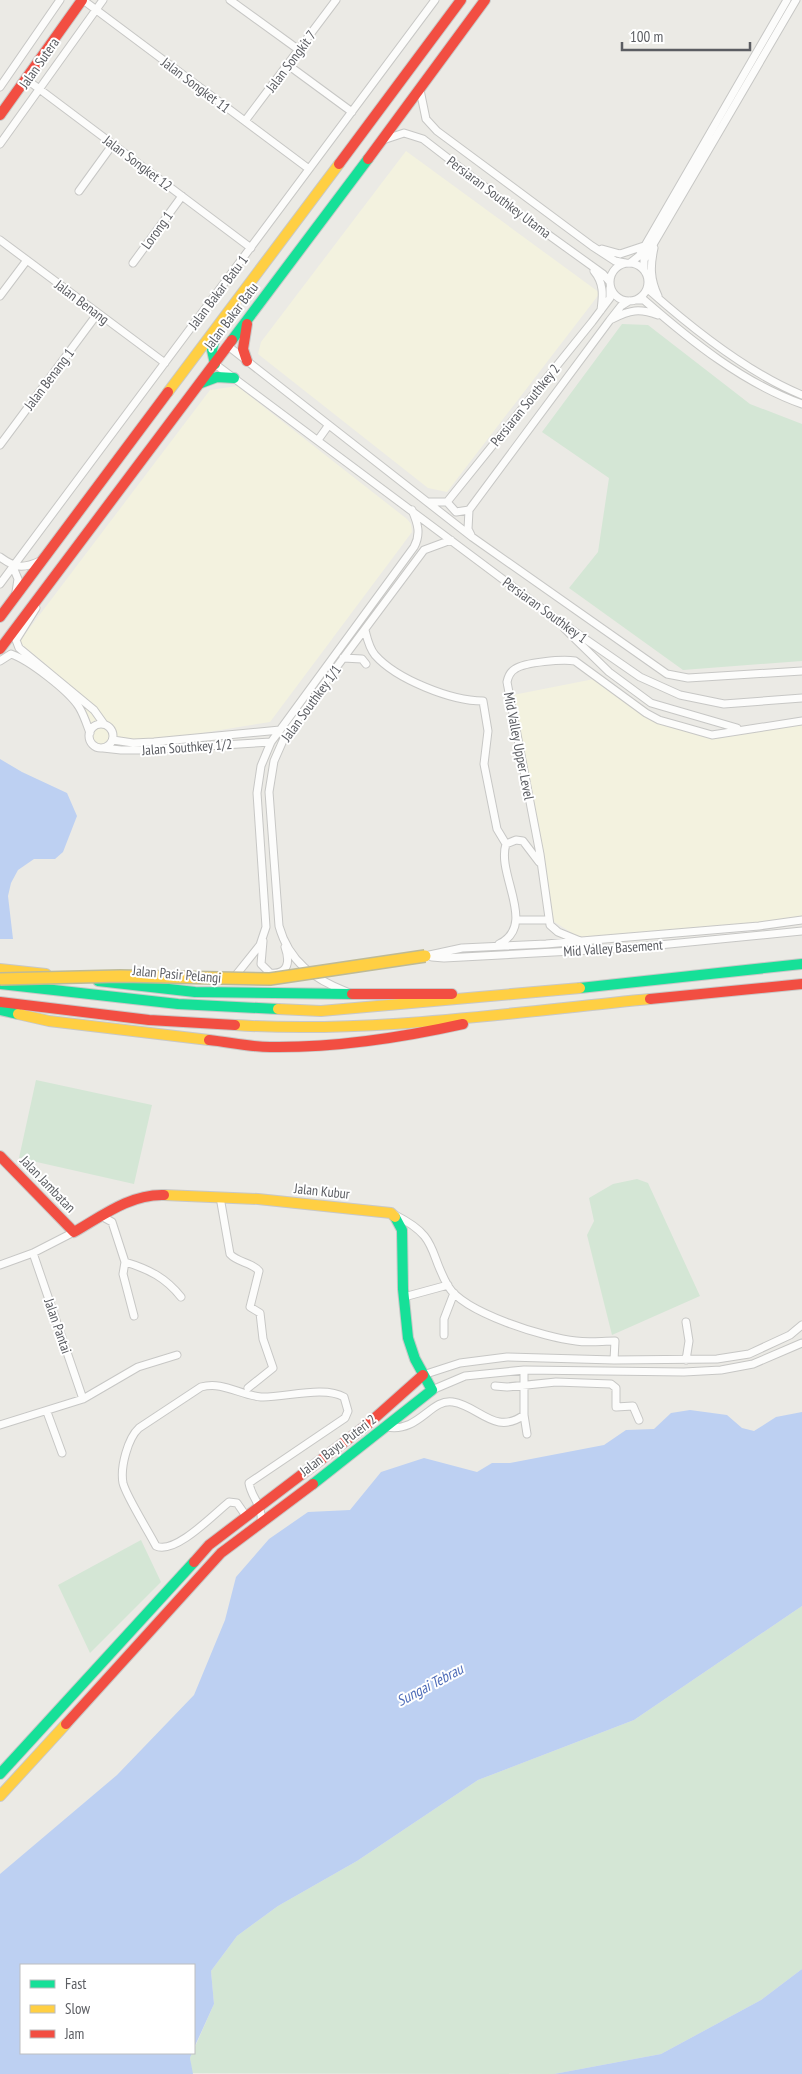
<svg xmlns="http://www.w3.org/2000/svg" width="802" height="2074" font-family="'PT Sans Narrow',sans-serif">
<rect width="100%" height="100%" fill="#ebeae5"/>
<path fill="#f3f2df" d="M406,151L600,293L447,492L428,488L258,354L261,342Z
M237,386L407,519L411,524L412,532L270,722L98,750L77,696L48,666L19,642L210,390Z
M594,679L640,713L658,723L701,735L737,733L802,725V916L755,923L580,938L553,921L530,778L513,695Z"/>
<path fill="#d4e6d5" d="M622,324L648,325L750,404L802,424V661L683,670L569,588L598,552L609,478L542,432Z
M36,1080L152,1105L134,1184L19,1158Z
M637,1179L648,1183L700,1296L612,1335L587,1235L594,1221L589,1198L613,1184Z
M141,1540L161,1582L90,1653L58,1585Z
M802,1606V1969L761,2000L661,2054L554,2074L192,2073L190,2058L214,2004L211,1971L237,1936L278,1906L357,1861L478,1780L634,1720Z"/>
<path fill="#bdd0f2" d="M0,759L22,772L67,793L77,816L63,852L55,859H34L18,870L11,883L8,896L13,939H0Z
M690,1410L727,1415L742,1428L754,1431L776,1417L802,1412V1606L634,1720L478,1780L357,1861L278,1906L237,1936L211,1971L214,2004L194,2048V1965H21V2053H192L190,2058L193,2074H0V1874L117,1775L194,1695L225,1620L236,1577L269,1539L308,1512L350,1510L381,1472L424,1458L477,1472L492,1463H510L604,1445L626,1430L654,1429L671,1413Z
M802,1969V2074H554L661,2054L761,2000Z"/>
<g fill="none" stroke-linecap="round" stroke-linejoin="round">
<defs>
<path id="street" d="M83,0L309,169
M230,0L299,50
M288,65L352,112
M26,79L251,248
M0,87L60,0
M420,90L426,119L437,131L592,246L615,261L625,263
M245,121L336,0
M383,140L404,133L423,139L528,220L603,274L609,281
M0,144L103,0
M79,191L113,144
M0,240L165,363
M654,248C650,266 650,279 658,296
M602,249L620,254L644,246
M610 282a19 19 0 1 1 38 0a19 19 0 1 1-38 0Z
M133,263L182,196
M630,263L639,256L787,0
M644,270V260L796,0
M594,271C604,283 603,295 601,310
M648,284L650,291C694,330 748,373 802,395
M0,296L27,260
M636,300H644C691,341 743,383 802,404
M612,319C630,310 639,308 658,315
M228,346L472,537L667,674L688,678L802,671
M215,364L552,616L640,677L680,695L724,704L802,698
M318,440L328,426
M0,445L98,313
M428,502H447L592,322L610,298V288
M447,502L456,512L469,510
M471,535L468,529L469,510L610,320L621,306L629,301
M0,557C15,568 23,569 40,561
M13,567L18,579L16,592
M0,584L435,0
M36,608L16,640L19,648L94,710L104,724
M564,628L609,672L651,703L737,728
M365,630C367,638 369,648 375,655C396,679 451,701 483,701L488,731L484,764L497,829L506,844
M343,658L362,659L366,664
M0,661L11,654C29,660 69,691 79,707C84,715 87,725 90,733
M89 736a12 12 0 1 1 24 0a12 12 0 1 1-24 0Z
M113,740L133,743L154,742L280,730
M103,748L121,750H142L271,742
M506,844L516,840L523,841L539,862
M517,920H549
M263,941L261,964L270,973C289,975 290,961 285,947
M580,941L558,932L550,925L540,854L507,682C508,677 510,672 515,669C525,662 563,659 575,661L646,713L659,720L684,727L712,735L802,721
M499,944C538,925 496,875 506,844
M425,956L462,948L546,944L759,926L802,920
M432,957L444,958L628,948L802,931
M232,980L260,945L266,927L257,793L261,766L271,742L280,730L414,547C421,534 418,524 412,510
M347,992C314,979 289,962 279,926L269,792L274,761L285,736L424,550L451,540
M220,1197L230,1254C238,1263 252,1262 259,1271L250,1307L260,1313L263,1339L273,1368L248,1388
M395,1215C439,1237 428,1251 448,1286C464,1313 546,1338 576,1341C589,1343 602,1341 615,1341L614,1360
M103,1217L112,1222L125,1262C149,1269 166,1278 181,1297
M33,1253L83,1399
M125,1262L123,1274L134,1316
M0,1265L33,1253L74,1232
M404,1297L448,1285
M686,1322L689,1341L686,1360
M444,1335V1319L454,1293
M524,1370V1415L527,1434
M423,1375L460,1363L507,1357L614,1360L717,1359L749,1354L790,1335L802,1325
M495,1386L507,1387L556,1382L611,1384L616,1388V1407L633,1406L639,1420
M432,1390L465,1376L524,1370L684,1372L721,1370L753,1364L802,1343
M47,1412L62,1453
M0,1425L83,1399L138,1367L177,1355
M387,1427C419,1433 431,1398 453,1402C479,1406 495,1436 524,1415
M246,1516L237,1503L229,1502C214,1514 175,1555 156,1546C149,1532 126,1496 123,1483C120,1467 128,1438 139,1428L201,1387C223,1381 239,1395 261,1397C284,1398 324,1385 344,1397L348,1411L345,1418L249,1483C251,1497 263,1506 261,1521"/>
<path id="fast" d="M232,340L368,159
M215,364L212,350L216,333
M201,383L217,377L234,378
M98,981L195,992L352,994
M0,984L178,1004L278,1009
M580,988L802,964
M0,1010L18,1014
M313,1484L432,1390L415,1359L408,1338L403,1289L402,1230L395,1217
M0,1774L194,1562"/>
<path id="slow" d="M168,392L339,164
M0,969L46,974
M278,1009L321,1011L580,988
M18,1014L49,1021L209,1040
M235,1025C371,1034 514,1012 650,999
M164,1195L258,1199L391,1213L395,1217
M0,1796L66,1724"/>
<path id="jam" d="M0,115L82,0
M368,159L485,0
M339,164L461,0
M247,324L243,349L247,361
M0,617L168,392
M0,649L232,340
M352,994H452
M650,999L802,984
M0,1002L149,1020L235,1025
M209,1040C229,1042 249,1047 270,1047C335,1048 400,1038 463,1024
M0,1156L74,1232C102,1216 130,1194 164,1195
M194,1562L209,1545L368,1424L423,1375
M66,1724L221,1553L313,1484"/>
</defs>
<use href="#street" stroke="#c7c7c5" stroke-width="9"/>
<use href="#fast" stroke="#c8c8c7" stroke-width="12"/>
<use href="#slow" stroke="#c8c8c7" stroke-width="12"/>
<use href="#jam" stroke="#c8c8c7" stroke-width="12"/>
<use href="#street" stroke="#fcfcfb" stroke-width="7"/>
<use href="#fast" stroke="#16e098" stroke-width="10"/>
<use href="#slow" stroke="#ffcf43" stroke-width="10"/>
<use href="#jam" stroke="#f24e42" stroke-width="10"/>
<defs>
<path id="slow-bridge" d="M0,979L120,976L270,979L425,956"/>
</defs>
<use href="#slow-bridge" stroke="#beba96" stroke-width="14" stroke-linecap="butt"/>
<use href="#slow-bridge" stroke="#ffcf43" stroke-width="11"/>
</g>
<g text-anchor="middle" stroke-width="4" stroke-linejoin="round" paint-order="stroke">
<g font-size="14" fill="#5b5d62" stroke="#fff">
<text transform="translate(291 61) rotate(-53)" y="5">Jalan Songkit 7</text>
<text transform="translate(39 63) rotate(-55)" y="5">Jalan Sutera</text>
<text transform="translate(196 85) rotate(37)" y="5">Jalan Songket 11</text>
<text transform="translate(138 163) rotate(37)" y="5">Jalan Songket 12</text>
<text transform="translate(499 197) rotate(37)" y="5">Persiaran Southkey Utama</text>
<text transform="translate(157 230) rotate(-54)" y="5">Lorong 1</text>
<text transform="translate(218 292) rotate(-53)" y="5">Jalan Bakar Batu 1</text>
<text transform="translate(82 302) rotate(37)" y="5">Jalan Benang</text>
<text transform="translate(231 316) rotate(-53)" y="5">Jalan Bakar Batu</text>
<text transform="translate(49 379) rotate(-53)" y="5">Jalan Benang 1</text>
<text transform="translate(525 405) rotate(-51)" y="5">Persiaran Southkey 2</text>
<text transform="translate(545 610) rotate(36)" y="5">Persiaran Southkey 1</text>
<text transform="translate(311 703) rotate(-54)" y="5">Jalan Southkey 1/1</text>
<text transform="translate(519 746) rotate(79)" y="5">Mid Valley Upper Level</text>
<text transform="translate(187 747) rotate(-4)" y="5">Jalan Southkey 1/2</text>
<text transform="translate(613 948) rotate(-4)" y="5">Mid Valley Basement</text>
<text transform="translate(177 974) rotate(5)" y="5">Jalan Pasir Pelangi</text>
<text transform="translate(48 1184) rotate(46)" y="5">Jalan Jambatan</text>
<text transform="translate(322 1191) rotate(6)" y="5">Jalan Kubur</text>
<text transform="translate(58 1326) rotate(71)" y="5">Jalan Pantai</text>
<text transform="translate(338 1445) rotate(-37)" y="5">Jalan Bayu Puteri 2</text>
</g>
<g font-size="15" font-style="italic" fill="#4e6cb8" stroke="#fff">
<text transform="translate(430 1685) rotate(-28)" y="5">Sungai Tebrau</text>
</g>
</g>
<rect x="20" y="1964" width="175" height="90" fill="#ffffff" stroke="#bdbec0"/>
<rect x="30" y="1980" width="25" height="8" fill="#16e098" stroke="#bdbec0"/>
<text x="65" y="1989" font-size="15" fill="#5b5d62">Fast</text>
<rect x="30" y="2005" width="25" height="8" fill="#ffcf43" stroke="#bdbec0"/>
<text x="65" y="2014" font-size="15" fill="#5b5d62">Slow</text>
<rect x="30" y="2030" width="25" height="8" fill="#f24e42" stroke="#bdbec0"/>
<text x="65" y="2039" font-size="15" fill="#5b5d62">Jam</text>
<path d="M622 42v8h128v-8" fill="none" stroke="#5b5d62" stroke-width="2.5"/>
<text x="630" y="42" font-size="15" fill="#5b5d62" stroke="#ffffff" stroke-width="4" paint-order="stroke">100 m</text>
</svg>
